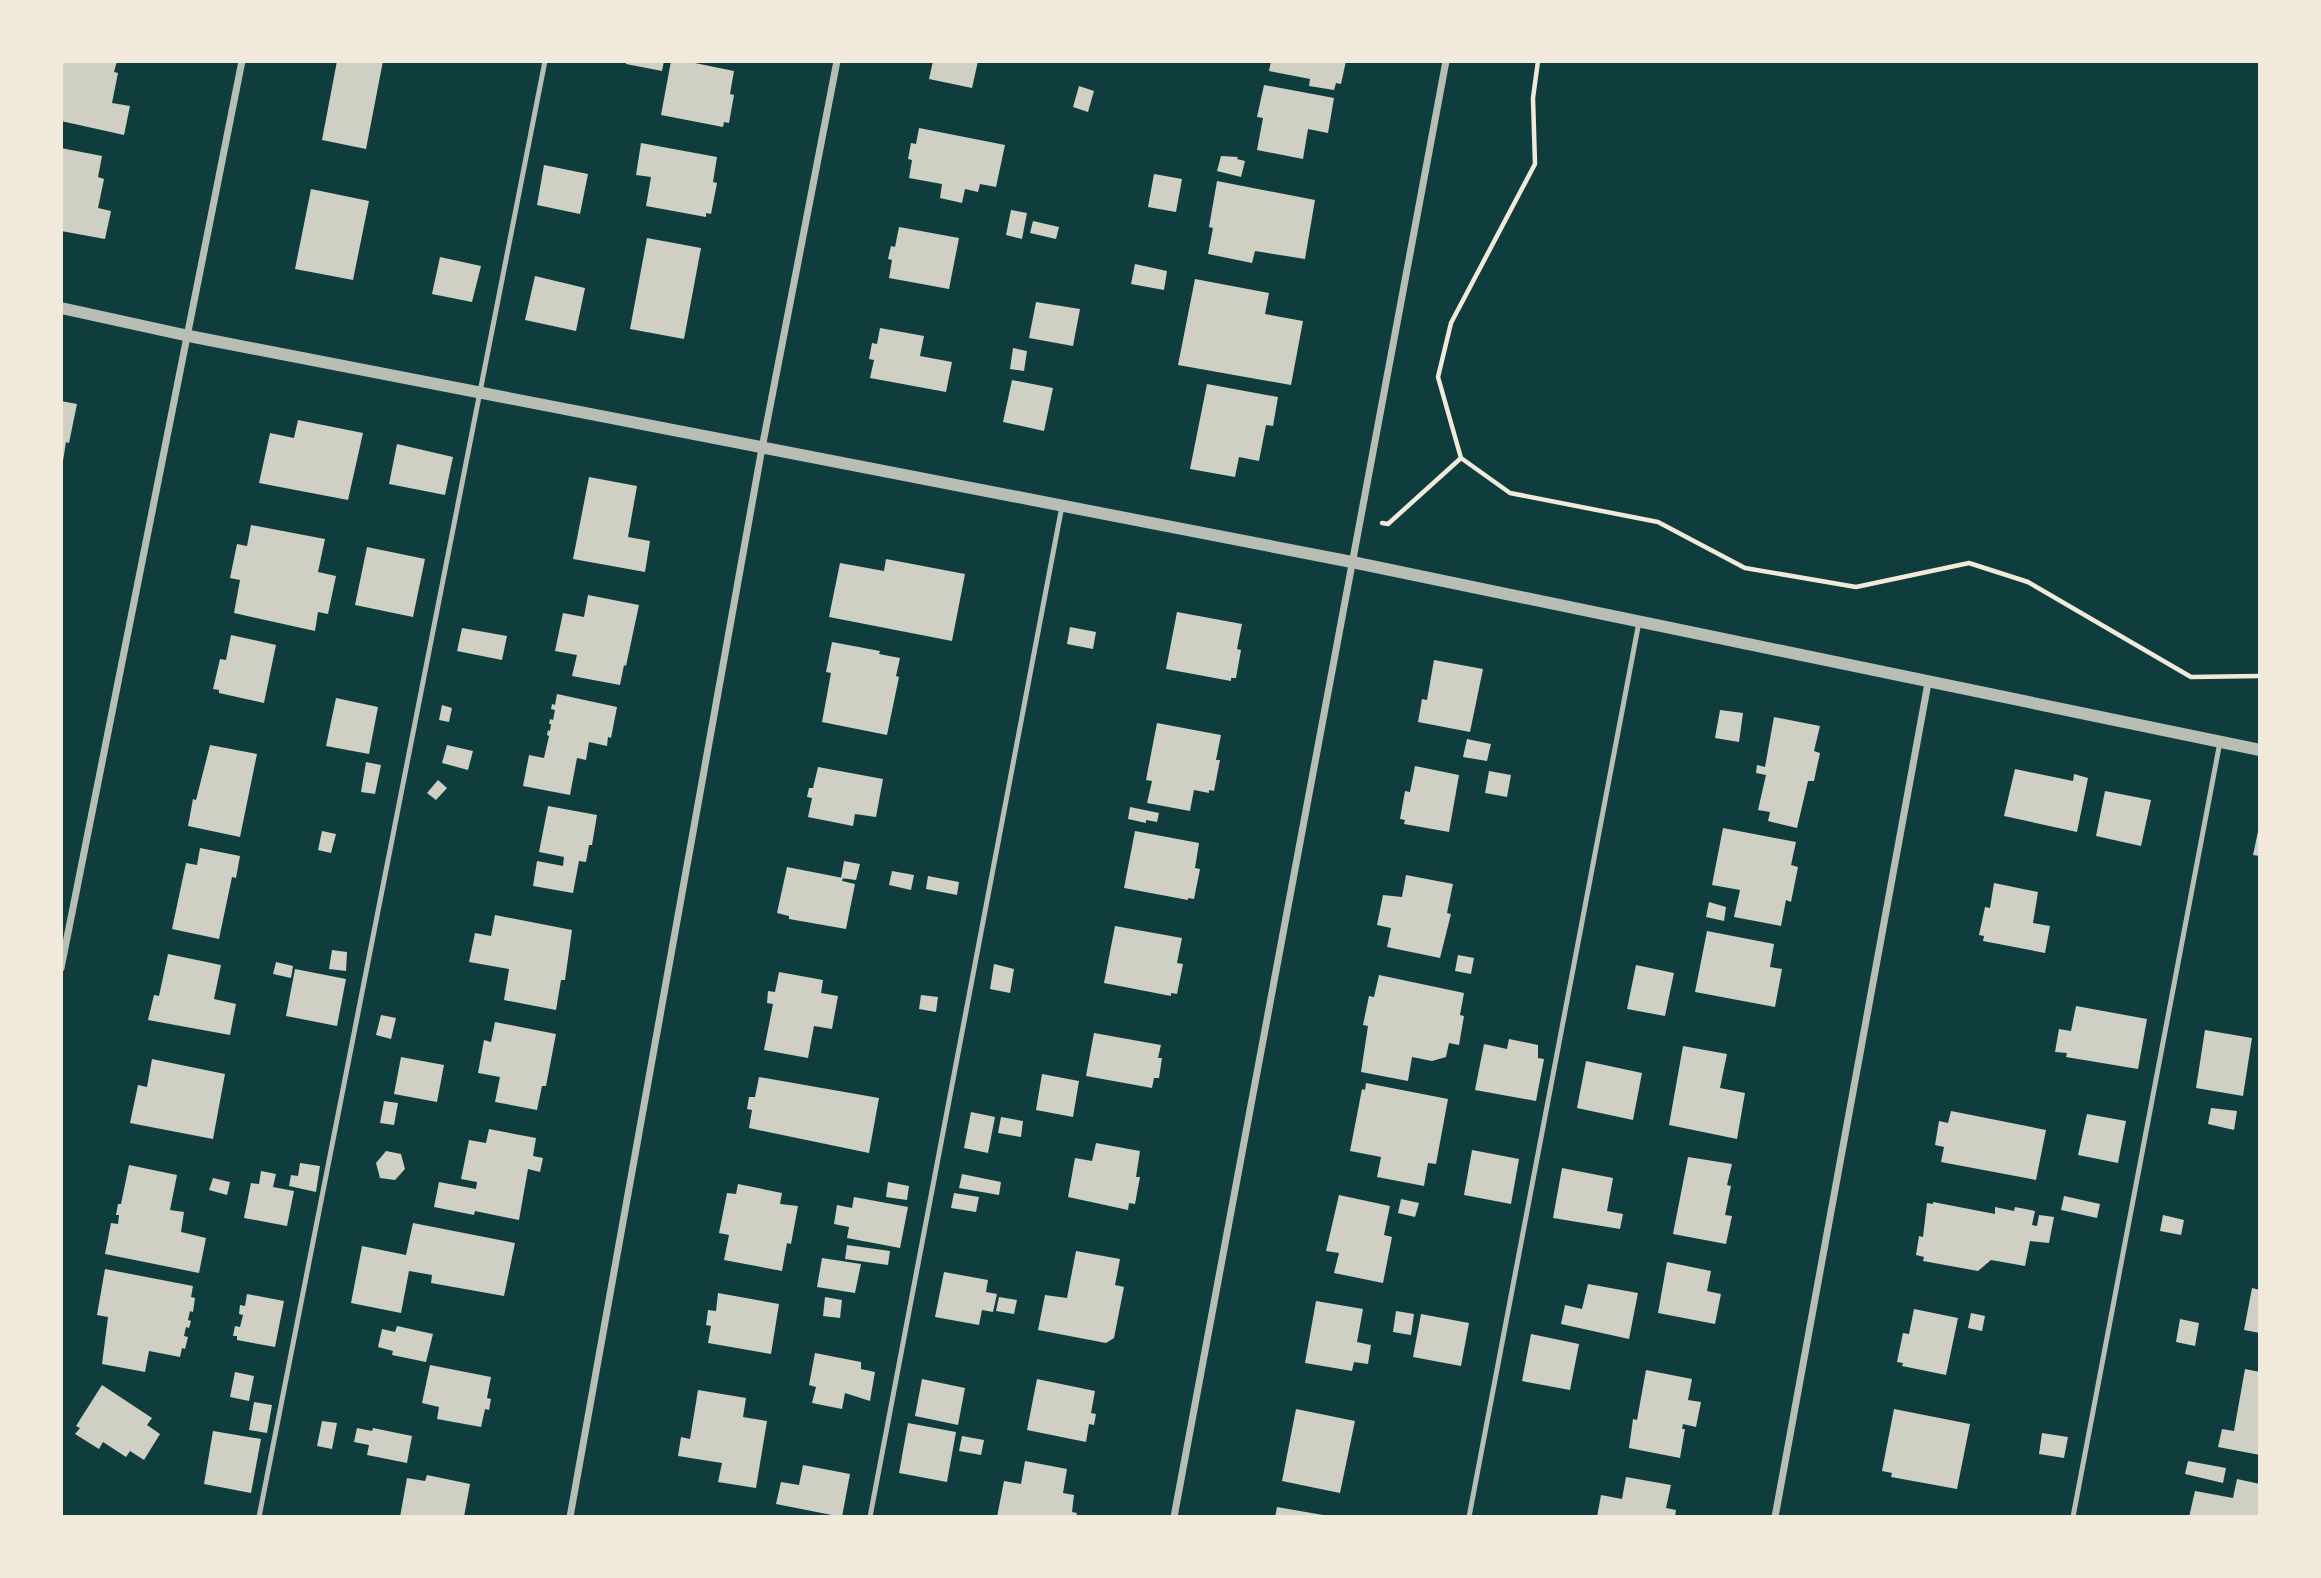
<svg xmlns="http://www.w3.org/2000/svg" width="2321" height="1578" font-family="'IBM Plex Sans',sans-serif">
<rect width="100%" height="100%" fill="#0f3d3e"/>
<path fill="#cfcfc3" d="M61,61H117L114,72L118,73L112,103L130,106L124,135L61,121Z
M337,61H383L366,149L322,140Z
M626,61H664L662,71L626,64Z
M671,61H685L734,71L730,94L734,95L729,123L724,122L723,127L661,115Z
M933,61H978L972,88L929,79Z
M1271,61H1346L1341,84L1336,83L1334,90L1309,86L1310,79L1269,71Z
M1264,85L1334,98L1328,133L1308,129L1303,159L1257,150L1263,118L1257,117Z
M1079,86L1094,91L1088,112L1073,107Z
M919,128L1005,145L996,187L980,184L978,192L965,189L962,203L940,198L942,184L909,178L912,160L908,159L911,143L916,144Z
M641,143L717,157L713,182L717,183L711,214L706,213V217L646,206L651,177L636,175Z
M61,148L102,156L98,177L104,179L98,208L111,211L105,239L61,231Z
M1221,156L1238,157L1237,159L1245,161L1241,177L1217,171Z
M544,165L588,174L580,214L537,205Z
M1154,174L1182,179L1176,212L1148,207Z
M1217,181L1315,200L1305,259L1255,251L1252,263L1208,254L1213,228L1209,227Z
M311,189L369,201L353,280L295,269Z
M1011,210L1027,213L1022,239L1006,235Z
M1033,221L1059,227L1056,239L1030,233Z
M899,227L959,238L949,289L889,278L892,260L888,259L891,246L895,247Z
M647,238L701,248L684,339L630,329Z
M440,257L481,266L472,302L432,294Z
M1135,264L1167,271L1164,290L1131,284Z
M535,276L585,288L576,331L525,320Z
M1195,279L1269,293L1265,314L1303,321L1291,385L1178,365Z
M1036,302L1080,309L1073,346L1029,338Z
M880,328L924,336L920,356L952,362L946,392L870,378L874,360L869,359L872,343L877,344Z
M1013,348L1027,351L1024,371L1010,369Z
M1012,380L1053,388L1044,431L1003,422Z
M1207,384L1278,397L1273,426L1266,425L1259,461L1239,457L1235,477L1190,469Z
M61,401L77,404L69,443L66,442L63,461Z
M298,420L363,433L348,500L259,483L270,433L294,438Z
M397,444L453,457L445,495L389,484Z
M589,477L637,486L628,537L650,541L645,572L573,559Z
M251,525L325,539L318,572L336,576L328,614L318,612L315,631L234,613L240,580L230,578L237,544L247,546Z
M367,547L425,559L413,617L355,605Z
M886,559L965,574L952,641L829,617L840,563L884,571Z
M588,595L639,605L626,666L624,665L620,685L572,676L577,655L555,651L563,613L584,617Z
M1177,612L1242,624L1237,649L1241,650L1236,678H1231V681L1166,669Z
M1070,627L1096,632L1093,649L1067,644Z
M462,628L507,636L502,660L457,651Z
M231,635L276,645L264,703L219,693V690L213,689L220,659L226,660Z
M832,642L880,651L879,654L900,658L896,676L899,677L887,735L822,722L831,673L826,672Z
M1434,660L1483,669L1470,732L1418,722L1422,699L1427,700Z
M557,694L617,707L611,738L608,737L607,746L589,742L586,760L577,758L570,795L523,786L529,755L544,758L549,736L547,735L548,730L550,731L551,724H549L550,719L553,720L555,710L551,709L552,704L555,705Z
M336,698L378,707L369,754L326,746Z
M442,705L452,708L449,722L439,720Z
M1720,710L1743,713L1739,742L1715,738Z
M1774,717L1820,726L1814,751L1820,753L1814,781H1808L1797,828L1768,821L1770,812L1758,810L1766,775L1756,773L1757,765L1765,767Z
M1157,723L1221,735L1216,760H1220L1214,791L1209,790V793L1194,790L1190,811L1147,803L1152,781L1146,780Z
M1467,739L1491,744L1487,761L1463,757Z
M210,745L257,754L240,837L188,826L193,799L196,800Z
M447,745L473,751L468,770L442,763Z
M366,762L381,765L375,794L361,792Z
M1415,766L1459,775L1449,832L1404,824L1405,820L1400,819L1405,791L1410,792Z
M818,767L883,779L876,817L855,814L853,826L808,817L812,798L807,797L809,788H813Z
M2015,769L2073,781L2074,774L2088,778L2077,832L2004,816Z
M1489,771L1511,775L1507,797L1485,793Z
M438,780L447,788L436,800L427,793Z
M2105,791L2151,800L2141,846L2096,836Z
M548,806L597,815L592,845H589L586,862L579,861L573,893L533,886L537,861L563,866L564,857L539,852Z
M1130,807L1159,813L1157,822L1146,820V823L1128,819Z
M2259,827H2260V856L2253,855Z
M1723,828L1796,842L1791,865L1798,867L1791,902L1786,900L1781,926L1734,917L1740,890L1712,885Z
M322,831L336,834L331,853L318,850Z
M1135,831L1199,843L1195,868L1200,869L1194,899L1188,898V900L1124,888Z
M200,848L240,856L236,878L232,877L219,939L172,929L186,863L197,865Z
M844,861L860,864L856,880L841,878Z
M787,867L843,878L842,881L855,884L846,929L789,919V916L777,913Z
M892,871L914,875L911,890L889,885Z
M1406,875L1453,884L1447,913L1451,914L1440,958L1387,947L1391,928L1377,925L1383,895L1402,897Z
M928,876L959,882L957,895L926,889Z
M1994,883L2038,892L2033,923L2050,926L2045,953L1983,941L1984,936L1979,935L1985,907L1990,908Z
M1709,902L1726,907L1724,921L1706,917Z
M495,915L572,930L565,980H561L556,1010L504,1000L509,969L469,962L475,933L491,936Z
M1115,926L1182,938L1177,963L1183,964L1177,994L1171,993V996L1104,983Z
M1707,931L1774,944L1770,967L1782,969L1775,1007L1695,992Z
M332,950L347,952L346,971L329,969Z
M168,954L221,965L214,999L236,1004L230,1035L148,1020L154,995L159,996Z
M1458,955L1474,958L1471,974L1455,971Z
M276,962L293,966L291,978L273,974Z
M994,964L1014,969L1010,993L990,989Z
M1636,965L1674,973L1665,1016L1627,1009Z
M295,969L346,979L337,1026L286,1016Z
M779,972L823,980L821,993L838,996L832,1029L814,1026L808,1058L764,1050L773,1004L767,1003L768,991L775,992Z
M1379,975L1464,993L1460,1015L1464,1016L1459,1045L1449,1043L1446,1057L1432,1061L1412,1057L1408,1081L1361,1072L1368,1026L1363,1025L1369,996L1374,997Z
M921,995L938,997L936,1012L919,1009Z
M2076,1006L2147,1019L2138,1069L2066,1057L2067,1053L2055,1052L2059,1029L2071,1031Z
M381,1015L396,1018L391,1039L376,1035Z
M495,1022L556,1034L546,1086H542L537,1110L495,1102L500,1077L478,1073L484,1040L491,1042Z
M2205,1030L2252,1038L2243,1096L2196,1088Z
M1094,1033L1161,1045L1158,1058H1162L1159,1078H1154L1152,1088L1086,1076Z
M1509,1039L1538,1045V1058L1544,1059L1536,1101L1475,1090L1484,1044L1507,1049Z
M1683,1046L1727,1054L1720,1088L1745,1093L1737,1139L1669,1125Z
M401,1057L444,1065L437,1102L394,1094Z
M152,1059L225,1074L213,1139L130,1123L138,1085L147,1087Z
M1586,1061L1642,1073L1633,1120L1577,1108Z
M1042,1074L1079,1081L1073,1117L1036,1110Z
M759,1077L879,1098L869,1153L749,1128L752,1110L747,1109L749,1097H755Z
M1366,1083L1448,1099L1436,1164L1428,1163L1424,1186L1377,1177L1381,1157L1350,1151L1362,1089L1365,1090Z
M384,1101L398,1103L394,1125L380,1123Z
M2211,1108L2237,1111L2234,1130L2208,1124Z
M1951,1111L2046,1130L2036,1180L1941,1162L1944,1147L1935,1145L1939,1121L1948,1123Z
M971,1112L995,1117L988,1153L964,1148Z
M2087,1114L2126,1121L2118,1163L2078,1155Z
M1001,1117L1023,1121L1021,1137L998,1133Z
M489,1129L536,1138L533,1156L543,1158L540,1172L528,1169L519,1220L475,1211L474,1215L434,1207L439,1182L476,1189L477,1182L461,1179L469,1140L486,1143Z
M1096,1143L1140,1151L1136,1177H1140L1135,1204L1129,1203L1128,1210L1068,1197L1075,1158L1092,1161Z
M1472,1150L1519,1159L1511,1204L1464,1195Z
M386,1151L401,1154L405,1169L395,1180L380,1178L376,1163Z
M1688,1157L1732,1164L1727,1185L1731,1186L1725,1215L1732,1216L1726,1244L1673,1234Z
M300,1163L320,1166L316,1192L289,1186L291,1175L298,1176Z
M129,1165L177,1175L170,1210L184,1212L181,1232L206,1238L199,1273L105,1254L111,1223L118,1224L119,1215H116L118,1204H121Z
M1562,1168L1613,1178L1607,1211L1623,1214L1620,1229L1553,1218Z
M261,1171L276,1174L273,1187L294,1191L287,1226L244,1218L251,1183L259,1184Z
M962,1174L1001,1182L999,1195L959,1188Z
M213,1178L230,1182L227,1195L209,1190Z
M888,1182L909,1186L907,1200L886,1197Z
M738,1184L782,1193L780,1204L798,1206L791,1244L787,1243L782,1271L724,1260L729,1235L719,1233L727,1193L736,1194Z
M954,1193L979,1197L976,1212L951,1208Z
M1339,1195L1390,1206L1384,1235L1392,1237L1383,1283L1334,1273L1339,1253L1326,1251Z
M2064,1196L2100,1204L2097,1218L2061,1210Z
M854,1197L908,1207L900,1248L847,1238L849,1227L834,1224L837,1205L852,1208Z
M1401,1199L1419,1203L1415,1217L1398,1213Z
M1933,1202L1995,1214V1207L2014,1211L2015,1207L2035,1211L2032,1225L2037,1226L2039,1215L2054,1217L2049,1243L2030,1241L2025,1266L1991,1260L1978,1271L1923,1261L1924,1257L1916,1255L1919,1236L1923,1237L1927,1203L1933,1204Z
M2163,1215L2184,1220L2181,1235L2160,1231Z
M413,1223L515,1243L504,1296L431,1283L432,1275L409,1271L401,1313L351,1303L362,1246L406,1255Z
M847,1245L890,1251L888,1265L845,1259Z
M1076,1251L1120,1259L1115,1285L1124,1287L1114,1338L1106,1343L1038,1330L1045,1295L1067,1298Z
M822,1258L861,1264L855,1293L817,1287Z
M1667,1262L1711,1271L1707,1291L1721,1294L1715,1324L1658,1313Z
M105,1269L193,1286L191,1297L195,1298L193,1312L190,1311L188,1320L191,1321L189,1328L186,1327L184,1336L188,1337L185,1349L182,1348L180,1357L149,1351L145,1372L102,1364L108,1317L97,1315Z
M944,1272L988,1280L986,1292L997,1294L993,1312L982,1310L979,1325L935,1317Z
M1588,1284L1638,1293L1629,1339L1561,1324L1565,1305L1582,1309Z
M2252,1288L2260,1290V1333L2244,1330Z
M718,1293L779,1304L771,1354L708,1343L711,1326L706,1325L708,1310L716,1311Z
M247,1294L284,1301L275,1347L237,1340V1336H233L235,1326L240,1327L243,1315L239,1314L240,1305L245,1306Z
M825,1297L842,1300L840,1318L823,1316Z
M999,1297L1017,1300L1014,1314L996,1311Z
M1316,1301L1363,1309L1357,1342L1371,1345L1368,1364L1354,1362L1352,1371L1305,1363Z
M1914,1309L1958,1318L1946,1375L1902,1366L1903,1363L1897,1362L1903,1333L1909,1334Z
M1396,1311L1414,1314L1411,1335L1393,1332Z
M1971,1313L1985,1316L1982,1331L1968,1328Z
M1421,1314L1469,1323L1461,1366L1413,1357Z
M2180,1319L2199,1323L2195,1346L2176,1342Z
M397,1326L433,1334L426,1362L392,1355L393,1351L378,1347L382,1329L395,1332Z
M1531,1334L1579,1344L1570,1390L1522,1381Z
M815,1353L861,1362V1369L875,1372L870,1401L845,1393L842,1409L812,1403L816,1387L809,1385Z
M430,1365L491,1377L487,1398L491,1399L489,1410L485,1409L481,1427L437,1419L439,1407L422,1403Z
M2245,1369L2260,1372V1455L2218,1447L2222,1429L2234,1431Z
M1646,1370L1692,1379L1688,1400L1701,1402L1696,1427L1683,1424L1682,1429H1685L1680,1458L1629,1448L1633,1419L1637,1420Z
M235,1372L254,1376L249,1401L230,1397Z
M922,1379L965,1388L958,1425L915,1416Z
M1037,1379L1095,1391L1091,1413L1096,1414L1094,1425L1089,1424L1086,1442L1027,1430Z
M102,1385L152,1418L147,1425L160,1434L144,1460L130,1451L126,1457L103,1442L99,1449L75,1434L80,1428L76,1426Z
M698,1390L746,1398L743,1417L767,1421L756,1488L718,1482L722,1463L678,1456L681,1437L690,1439Z
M254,1402L272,1405L267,1433L249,1430Z
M1296,1409L1355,1421L1340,1493L1282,1481Z
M1894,1409L1970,1424L1957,1489L1891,1477L1892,1473L1882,1471Z
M322,1421L337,1423L332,1449L317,1446Z
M908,1423L956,1432L947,1482L899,1473Z
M357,1428L372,1431L373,1428L412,1436L407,1463L367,1455L369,1445L354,1442Z
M213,1431L261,1439L251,1493L204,1484Z
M2042,1433L2068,1437L2064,1458L2039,1454Z
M962,1436L984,1440L981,1455L959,1451Z
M1025,1461L1067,1469L1063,1493L1074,1495L1072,1512L1077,1513L1076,1517H997L1004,1481L1021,1484Z
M2188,1461L2226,1468L2223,1483L2185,1474Z
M803,1465L850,1474L842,1517L776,1504L781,1482L799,1485Z
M427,1475L470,1484L464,1517H400L407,1478L425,1481Z
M1626,1477L1671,1485L1666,1508L1676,1510L1675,1517H1597L1601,1495L1622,1499Z
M2237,1479L2260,1484V1517H2189L2195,1491L2233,1498Z
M1277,1507L1323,1515V1517H1275Z"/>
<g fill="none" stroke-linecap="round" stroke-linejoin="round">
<path stroke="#f1e9da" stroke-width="4.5" d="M1538,61L1533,98L1535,164L1451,323L1438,377L1461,458L1510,493L1658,522L1745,568L1856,587L1969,563L2028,582L2191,677L2260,676
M1382,523L1388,524L1461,458"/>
<path stroke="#b8beb3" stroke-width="5" d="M259,1517L545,61
M870,1517L1062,506
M1469,1517L1639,622
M2073,1517L2220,742"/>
<path stroke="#b8beb3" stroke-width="7" d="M61,968L242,61
M570,1517L762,448L837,61
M1174,1517L1446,61
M1775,1517L1928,683"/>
<path stroke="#b8beb3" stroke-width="12" d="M61,308L189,336L1352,562L2260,750"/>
</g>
<rect width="2321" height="1578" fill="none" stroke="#f1e9da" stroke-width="126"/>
</svg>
